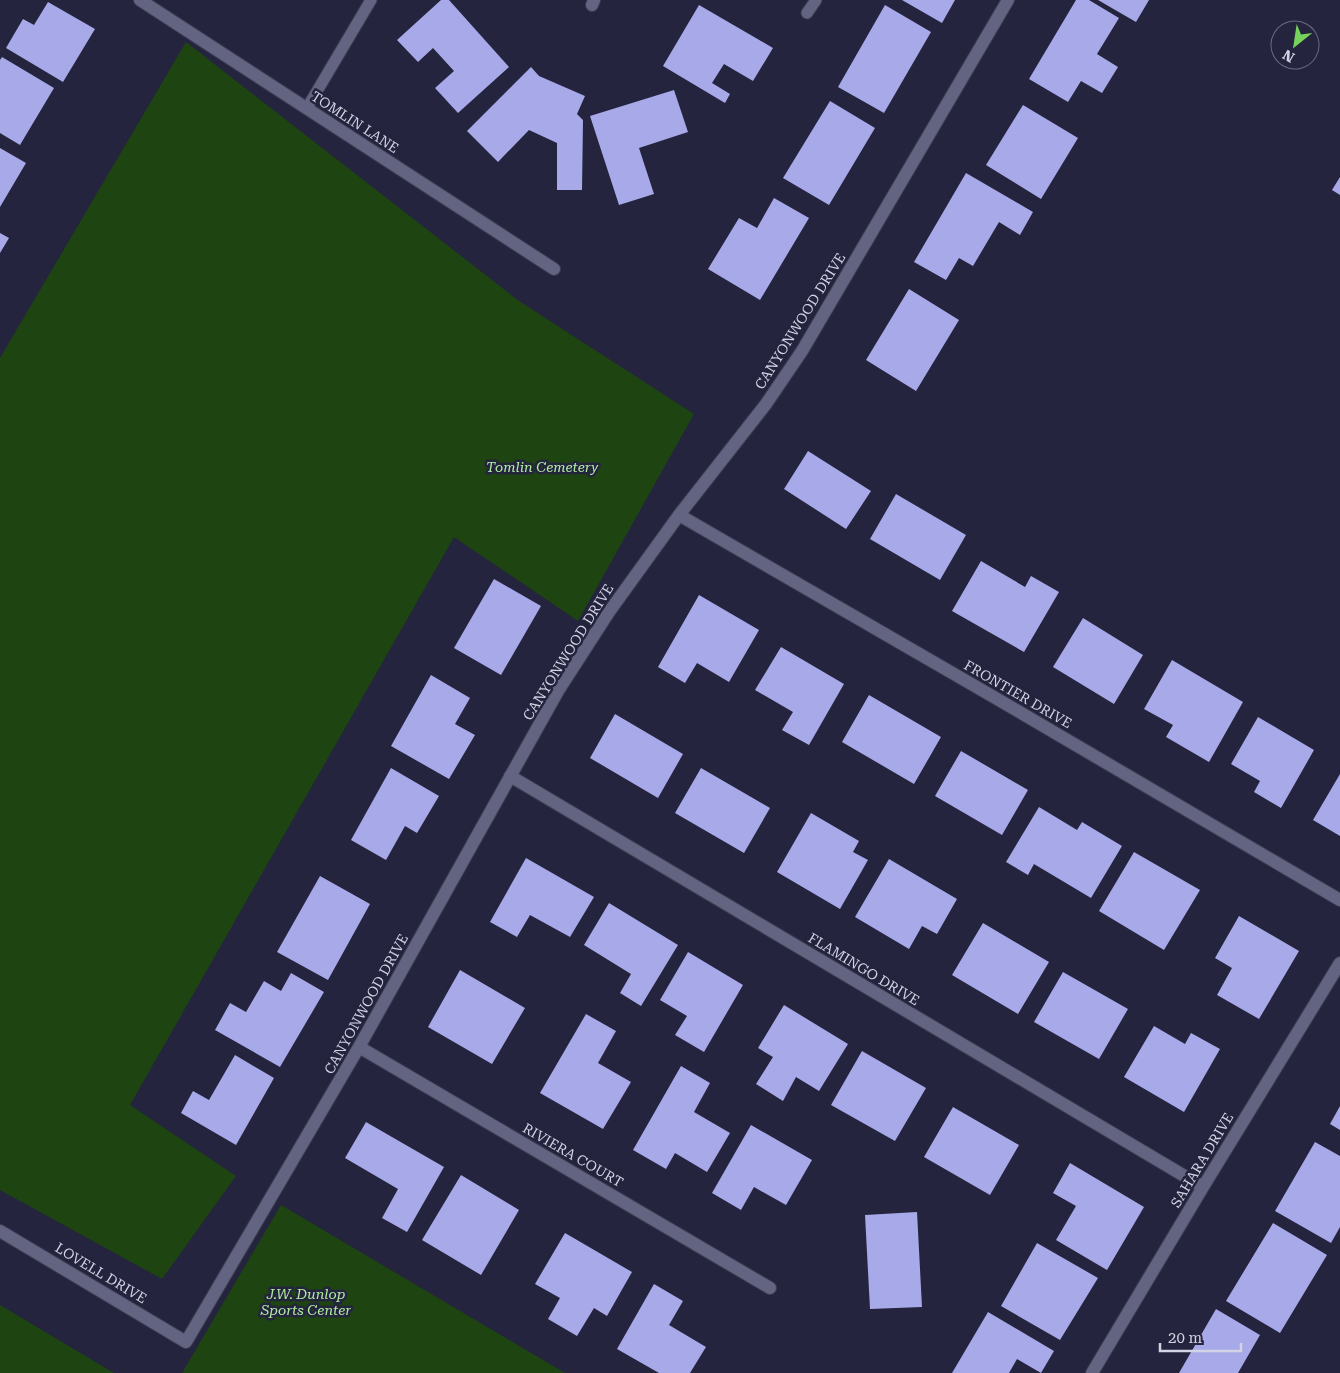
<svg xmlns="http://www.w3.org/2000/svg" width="1340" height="1373" font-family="'Roboto Serif',serif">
<rect width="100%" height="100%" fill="#25243e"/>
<path fill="#1d4411" d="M186,42L519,301L694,414L578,621L454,537L130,1105L236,1176L162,1279L0,1190V358Z
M281,1205L565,1373H182Z
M0,1305L114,1373H0Z"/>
<path fill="#a8a9e9" d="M441,0H449L509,67L458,113L435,88L454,71L433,48L418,62L397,40Z
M902,0H955L942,23Z
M1076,0H1089L1119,18L1097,54L1118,67L1102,93L1081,81L1068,102L1029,79Z
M1098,0H1149L1136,22Z
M48,2L95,29L63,82L6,48L23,19L34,25Z
M699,5L773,48L753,81L724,64L712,83L730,94L725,103L663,66Z
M885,5L931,32L884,113L838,87Z
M2,57L54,88L20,145L0,133V60Z
M531,67L539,76L585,96L577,114L583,120L582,190H557V143L529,130L498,162L467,131Z
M674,90L688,132L639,148L654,194L619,205L590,116Z
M830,101L875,128L829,205L783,178Z
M1023,105L1078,138L1041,199L986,165Z
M0,148L26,163L0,207Z
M966,173L1033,212L1020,235L999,222L973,266L959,258L946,280L914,262Z
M1340,177V195L1332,190Z
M774,198L809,218L760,300L708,269L739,218L757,228Z
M0,233L9,238L0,253Z
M909,289L959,320L916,391L866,360Z
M808,451L871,491L846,529L784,489Z
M896,494L966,535L940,580L870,539Z
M981,561L1025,587L1031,576L1059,592L1024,652L952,611Z
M494,579L541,606L501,675L454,648Z
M699,595L759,630L729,682L697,663L685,683L658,667Z
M1083,618L1143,655L1114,704L1053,667Z
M781,647L844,684L809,745L782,730L793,712L755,690Z
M1172,660L1243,702L1209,762L1166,737L1173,725L1144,709Z
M431,675L470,698L455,724L475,735L449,779L391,746Z
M869,695L941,737L914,784L842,742Z
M615,714L683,754L658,798L590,758Z
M1258,717L1314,750L1281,808L1254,792L1260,781L1231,764Z
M961,751L1028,790L1002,835L935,796Z
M391,768L439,796L417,833L405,826L386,860L351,840Z
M701,768L770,808L744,853L675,813Z
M1340,774V836L1313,820Z
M1039,807L1077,830L1082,822L1122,846L1091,898L1034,864L1028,875L1006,862Z
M811,813L859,841L853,852L868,860L840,909L777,872Z
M1134,852L1200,890L1164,950L1099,911Z
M526,858L594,897L570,937L530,915L517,937L490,922Z
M889,859L957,899L937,934L922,926L909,949L855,917Z
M320,876L370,904L328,980L277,952Z
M609,903L678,945L641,1006L620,993L631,974L584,945Z
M1239,916L1299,951L1259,1019L1217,995L1232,968L1215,958Z
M983,923L1049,962L1018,1014L952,975Z
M688,952L743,985L704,1052L675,1035L687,1016L660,1000Z
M460,970L525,1008L492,1064L428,1027Z
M1063,972L1128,1009L1099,1059L1034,1022Z
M291,973L324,992L280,1067L215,1030L230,1003L246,1012L264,981L281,991Z
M784,1005L848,1044L819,1091L796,1077L783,1101L756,1084L773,1057L758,1048Z
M586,1014L616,1031L598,1063L631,1082L603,1129L540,1093Z
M1154,1026L1185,1044L1191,1033L1220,1049L1184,1112L1124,1077Z
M862,1051L926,1088L895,1141L831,1105Z
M235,1055L274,1078L236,1145L181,1113L193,1091L209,1100Z
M681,1066L710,1083L694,1112L730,1133L707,1172L675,1153L666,1169L633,1150Z
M1340,1106V1130L1330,1124Z
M953,1107L1019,1145L990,1195L924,1157Z
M366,1122L444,1167L407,1232L382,1218L398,1189L345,1158Z
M751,1125L812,1160L786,1205L754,1187L741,1210L712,1193Z
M1315,1142L1340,1156V1227L1331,1243L1275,1211Z
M1070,1163L1144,1207L1107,1270L1056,1240L1076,1206L1053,1193Z
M461,1175L519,1210L481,1275L422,1240Z
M917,1212L922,1307L870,1309L865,1215Z
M1273,1223L1327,1255L1280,1333L1226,1301Z
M565,1233L632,1272L607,1316L594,1308L577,1336L548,1319L560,1298L535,1284Z
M1037,1243L1098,1278L1060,1340L1001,1306Z
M654,1284L683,1301L669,1325L706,1347L690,1373H659L617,1349Z
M1216,1309L1260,1335L1238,1373H1179Z
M988,1312L1054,1351L1041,1373L1017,1359L1009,1373H952Z"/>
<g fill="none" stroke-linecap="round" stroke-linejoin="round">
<defs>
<path id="lane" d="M807,13L816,0
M307,108L371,0"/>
<path id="street" d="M140,0L554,269
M592,5L594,0
M679,515L999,700L1340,900
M510,776L1203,1187
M359,1047L770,1288
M0,1231L186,1342L359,1047L558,691L609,612L679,515L766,404L802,351L1008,0
M1092,1373L1203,1187L1340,963"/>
</defs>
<use href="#lane" stroke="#3d3d52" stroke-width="13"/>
<use href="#street" stroke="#3d3d52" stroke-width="14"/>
<use href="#lane" stroke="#636481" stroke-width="11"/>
<use href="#street" stroke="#636481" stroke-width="12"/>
</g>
<g text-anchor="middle" stroke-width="5" stroke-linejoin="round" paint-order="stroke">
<g font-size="14" fill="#d2d3e4" stroke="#25243e">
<text transform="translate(355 122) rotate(33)" y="5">TOMLIN LANE</text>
<text transform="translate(800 321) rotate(-58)" y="5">CANYONWOOD DRIVE</text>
<text transform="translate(568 652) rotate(-58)" y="5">CANYONWOOD DRIVE</text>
<text transform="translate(1018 694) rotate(30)" y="5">FRONTIER DRIVE</text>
<text transform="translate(864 969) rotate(31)" y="5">FLAMINGO DRIVE</text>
<text transform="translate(366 1004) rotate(-61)" y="5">CANYONWOOD DRIVE</text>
<text transform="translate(573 1155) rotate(30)" y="5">RIVIERA COURT</text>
<text transform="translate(1202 1160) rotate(-59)" y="5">SAHARA DRIVE</text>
<text transform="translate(101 1273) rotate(31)" y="5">LOVELL DRIVE</text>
</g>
<g font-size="14" font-style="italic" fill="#b1eea0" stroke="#25243e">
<text x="542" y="472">Tomlin Cemetery</text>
<text x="306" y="1299">J.W. Dunlop<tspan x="306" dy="16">Sports Center</tspan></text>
</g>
</g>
<g transform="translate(1295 45) rotate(210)"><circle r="24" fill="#25243e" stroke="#6a6a80"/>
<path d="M0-4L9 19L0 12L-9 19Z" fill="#76d25a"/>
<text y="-8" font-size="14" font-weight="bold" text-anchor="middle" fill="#d2d3e4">N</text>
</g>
<path d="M1160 1343v8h81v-8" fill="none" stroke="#d2d3e4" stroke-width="2.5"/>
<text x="1168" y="1343" font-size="15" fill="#d2d3e4" stroke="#25243e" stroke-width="4" paint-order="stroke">20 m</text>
</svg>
